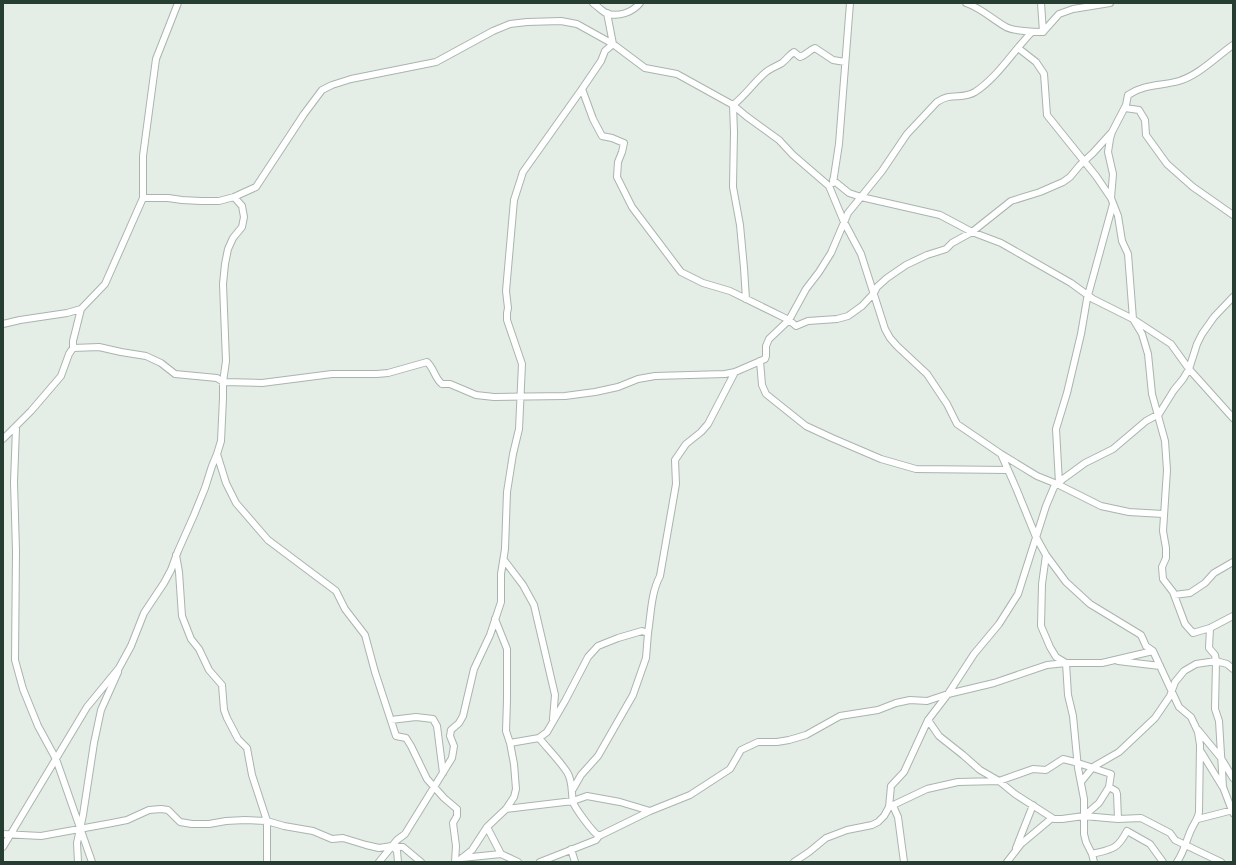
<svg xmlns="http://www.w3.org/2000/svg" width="1236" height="865" font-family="'DM Sans',sans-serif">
<rect width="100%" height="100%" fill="#e5ede7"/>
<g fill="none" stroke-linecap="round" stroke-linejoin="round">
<defs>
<path id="street" d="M593,3C597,6 602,11 606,13C618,18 633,12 640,3
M966,3C981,8 992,19 1006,27C1013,31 1034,32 1043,32L1059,14L1073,9L1110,3
M1041,3L1043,32
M607,13L613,44
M1233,45C1216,57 1199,75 1179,81C1161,86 1144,84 1128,95L1126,105L1112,132L1110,139L1108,152L1113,174L1111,198L1118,216L1122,241L1128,254L1133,319L1142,334L1148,354L1152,394L1165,441L1167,470L1163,531L1166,548V558L1162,567L1163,579L1173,592L1185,624L1193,633L1210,628L1233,616
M1018,48L1036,62L1044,74L1047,115L1096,176L1111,198
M582,89L593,119L602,136L612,138L624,143L622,152L618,162L617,177L632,207L681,272L703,283L730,291L789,320L796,326L808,321L837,319L848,316L862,306L874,293L877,287L887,278L906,265L927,255L946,249L952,243L972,232L1011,201L1040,192L1063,182L1070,177L1080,165L1093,153L1112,132
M733,105L734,132L733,187L740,225L744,268L746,299
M733,105C746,95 754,82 766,72C771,68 777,66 782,63C787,59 789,55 794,52L800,57C807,55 809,50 815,48L833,60L845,62
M1125,108L1139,110L1145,120L1146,135L1167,164L1193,187L1233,215
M833,180L849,193L861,197L940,215L972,232L1001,243L1071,283L1093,299L1133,319L1171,344L1189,369L1233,418
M833,183L839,144L850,3
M143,198H168L182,200L201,201H219L234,197L256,187L304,114L322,90L332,85L351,79L436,62L493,31L510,24L527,22L561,21L577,24L613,44L645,68L677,74L733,105L746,116L779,140L793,155L829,186L844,222L861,254L885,329L890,338L897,346L927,374L947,404L957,424L1001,454L1016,488L1036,537L1046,555L1066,582L1090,604L1141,635L1146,646L1153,651L1179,707L1191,717L1198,732L1200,745L1199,812C1198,819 1194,823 1191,830C1186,841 1184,852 1177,862
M3,324L20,320L67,313L81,309L105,284L143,198V156L156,59L178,3
M73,348L99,347L121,352L146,356L161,363L175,374L217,378L223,382L262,383L332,374H377L388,373L427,362C434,368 435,379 442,384H450L476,395L494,397L565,396L595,392L618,387L638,379L655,376L725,374L735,372L765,359L766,356V346L769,339L789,320L806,289L819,272L831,253L848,213L882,171L907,134L937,102C951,92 962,100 975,92C998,77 1013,51 1032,32
M760,361L762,385L766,394L806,426L832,438L881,459L916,469L1008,470
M16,428L14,482L16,551L15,660L23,689L38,726L56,759L92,862
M3,439L31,411L61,376L69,354L73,348V341L81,309
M217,454L226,483L236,503L268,540L336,591L345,609L365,635L375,672L396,736L406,738L411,746L427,779L444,798L457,809V816L453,823L456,846L455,862
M1001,454L1037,476L1057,484L1101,506L1129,512L1163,514
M1059,483L1056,429L1067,393L1081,334L1087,299L1113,204
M176,555L179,572L182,616L191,639L199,649L209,670L222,685L224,710L227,718L238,739L247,748L252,775L267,821V862
M1046,555L1042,584L1041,626L1050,647L1056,657L1066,663
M504,560L523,585L534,605L555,695L553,719
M1174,595L1190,593L1205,583L1214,573L1233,562
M495,619L507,649V700L506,731L510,743
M1210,628L1209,648L1215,655L1216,661L1215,709L1219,721L1223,787L1233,813
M1118,661L1160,666
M1066,663L1068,695L1073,716L1078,768L1084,799V834L1086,842L1092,854L1094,862
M391,720L416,717L433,719L437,726L443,773
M928,720L939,736L963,755L980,770L999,781L1015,794L1054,819H1062L1084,816L1118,819L1141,818L1170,833L1175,840L1221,862
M1198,730L1221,758L1233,778
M539,738C548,749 559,760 567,772C573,781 571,792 573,802C575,808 593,833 599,836
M1200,750L1222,786
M1081,782L1093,767L1119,752L1155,718L1170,696L1175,682L1184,671L1196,664L1216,661L1227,664L1233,669
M573,789L581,775L598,756L633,695L646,658L648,633
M893,806L898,817L904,862
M889,807L927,789L958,782L999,781L1033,769L1046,770L1063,759L1075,762L1111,774L1109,787
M506,809L573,801L587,796L620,802L650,811
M1084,816L1099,803L1109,787L1116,791L1117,794L1118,819
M1198,819L1233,810
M487,827L501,854
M3,834L41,836L112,823L127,820L149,810L161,809L168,810L180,822L192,824H209L226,821L245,820L267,821L284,826L313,831L332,839L343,838L366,845L379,848L392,846L403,847L421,862
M392,846L397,851L398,862
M3,847L87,707L119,668L131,646L144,613L164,583L171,570L178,551L194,515L205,488L212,466L217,454L221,441L223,398V382L226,361L223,284L225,264L228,249L233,238L242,227L244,217L242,206L234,197
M1016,848L1033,805
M571,849L575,862
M1092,854C1112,849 1117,850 1127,831L1150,844L1163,862
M462,858L501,854L518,862
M78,862L77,843L83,815L94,743L101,710L118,672
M379,862L397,840L405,834L452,758L454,746L450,736L451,730L459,723L463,716L474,669L490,635L501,602V574L505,549L507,492L513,454L519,429L522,364L507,320V313L508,308L506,291L514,200L523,172L582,89L601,61L605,51L613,44
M457,862L472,850L487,827L506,809L514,797L516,789L514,764L510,743L539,738L547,732L565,701L588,657L598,646L618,638L642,631L648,633C651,614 651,593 660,576L676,484L675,460L686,444L701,432L708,424L735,372
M540,862L596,840L599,836L650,811L690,795L730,769L741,750L758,742H777L789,740L806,735L840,716L878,710L896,703L910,700L927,701L948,694L994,683L1047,665L1066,663H1102L1153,651
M794,862L809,852L826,838L847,830L872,825L878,822L884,816L889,807L891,786L904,772L928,720L948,694L974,654L999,624L1018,594L1046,506L1054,487L1063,479L1085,463L1113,449L1146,421L1159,414L1174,390L1183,379L1189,369L1197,344L1202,334L1214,317L1233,297
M1007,862L1021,844L1052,818"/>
</defs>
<use href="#street" stroke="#a8b5ad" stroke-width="8"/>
<use href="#street" stroke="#fff" stroke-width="6"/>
</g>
<rect width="1236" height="865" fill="none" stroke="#263d31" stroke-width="8"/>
</svg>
